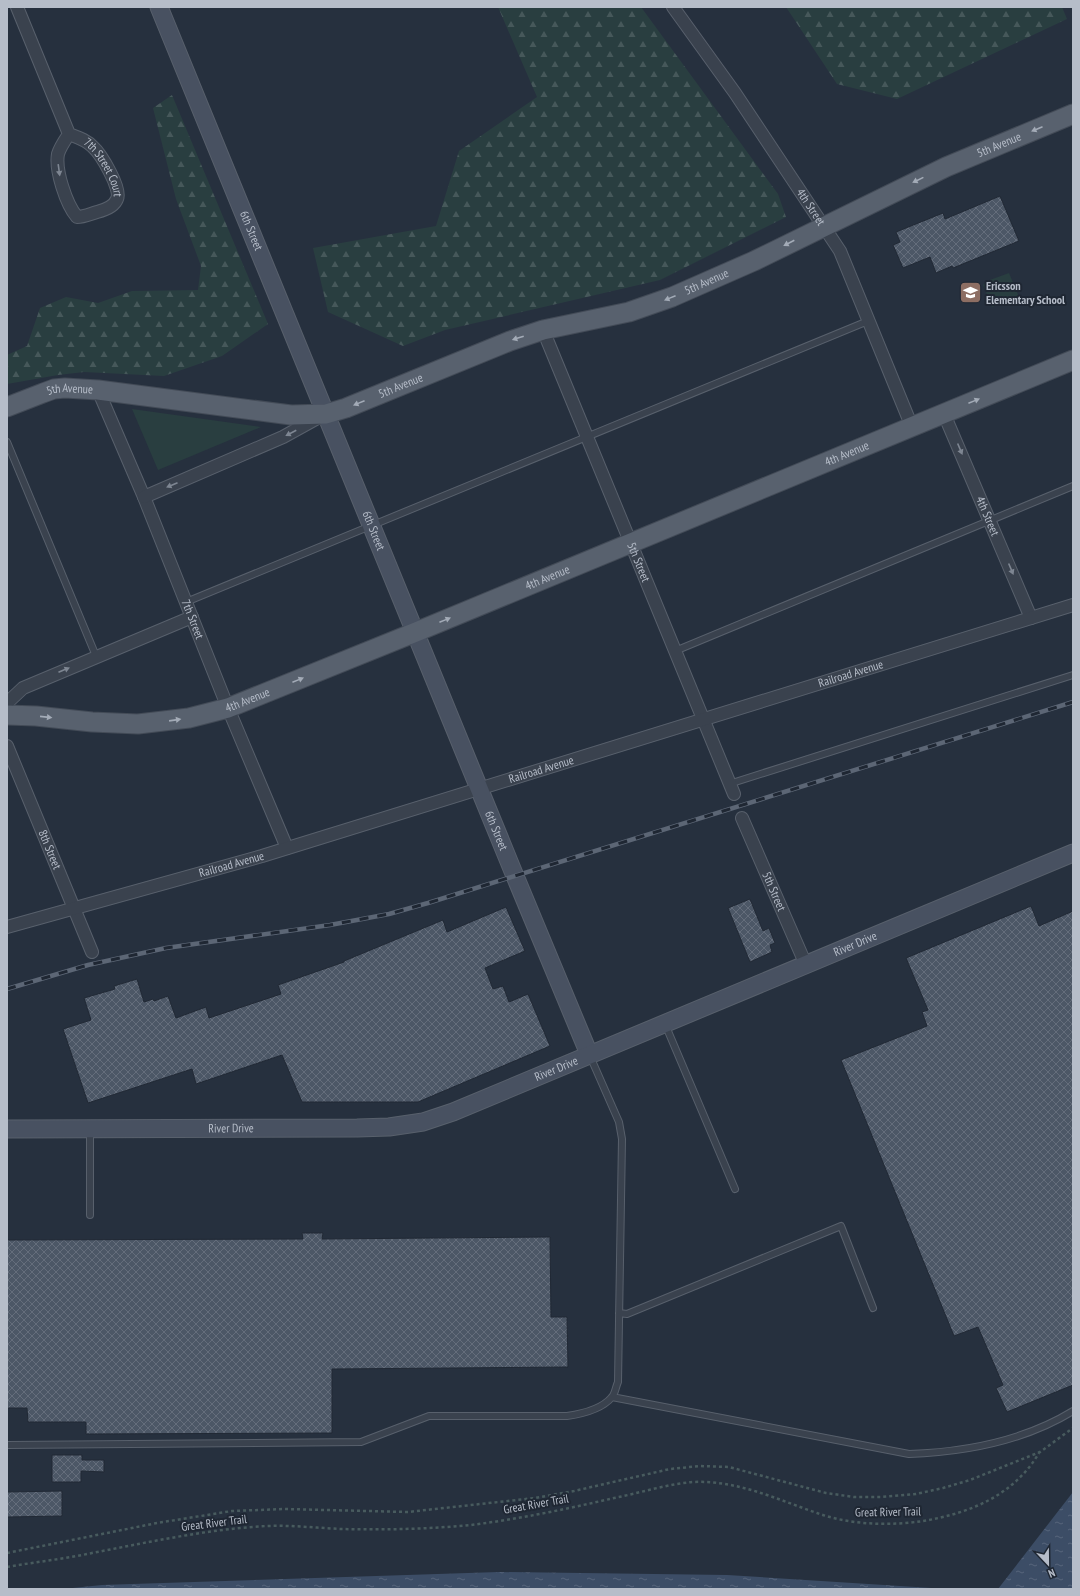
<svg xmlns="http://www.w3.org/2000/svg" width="1080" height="1596" font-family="'PT Sans Narrow',sans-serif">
<defs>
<pattern id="forest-firs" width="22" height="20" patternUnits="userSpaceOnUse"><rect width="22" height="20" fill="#293e40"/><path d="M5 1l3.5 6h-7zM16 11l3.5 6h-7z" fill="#46585a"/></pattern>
<pattern id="water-ripples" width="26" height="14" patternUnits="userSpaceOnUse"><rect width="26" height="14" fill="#3c4d66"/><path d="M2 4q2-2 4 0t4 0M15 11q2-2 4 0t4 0" fill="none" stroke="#56657b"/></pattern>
<pattern id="building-cross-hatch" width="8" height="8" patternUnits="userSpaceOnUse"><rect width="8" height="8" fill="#4c5766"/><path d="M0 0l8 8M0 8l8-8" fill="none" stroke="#646d7b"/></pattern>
</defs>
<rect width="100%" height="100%" fill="#26303e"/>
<path fill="#293e40" d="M1009,273L1019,297L992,307L983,285L987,281Z
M132,409L261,427L158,470Z"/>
<path fill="url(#forest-firs)" d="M498,7H641L778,194L786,217L660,280L445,330L403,346L328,312L313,248L436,226L459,151L537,97Z
M786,7H1062L1067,19L897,99L837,84Z
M172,95L268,324L222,356L164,376L84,372L58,375L7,384V355L27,346L40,308L66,297L98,303L132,291L198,290L201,266L176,199L153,108Z"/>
<path fill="url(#water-ripples)" d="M1073,1492V1589H998Z
M499,1572L727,1575L947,1589H63L102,1585Z"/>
<path fill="url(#building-cross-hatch)" stroke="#212935" d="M1000,196L1019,241L953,268L952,266L936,273L930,257L903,268L893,245L900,242L896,232L943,213L945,219Z
M750,899L763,931L769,928L775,943L770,945L772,952L750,962L728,908Z
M1031,906L1039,926L1073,911V1385L1007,1412L996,1388L1003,1385L978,1327L954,1336L841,1060L927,1026L922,1012L928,1010L906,958Z
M506,907L525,951L485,968L493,989L503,986L509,1002L528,994L550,1046L418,1102H302L282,1055L196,1084L192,1069L88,1103L63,1029L91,1020L84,998L115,989L114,986L137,979L144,1002L153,999L154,1001L168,996L176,1018L206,1007L209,1018L281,994L278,985L344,962V961L443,920L447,932Z
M302,1233H323L322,1239L550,1237L551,1317H567L568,1367L332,1369V1433L86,1434V1422H28L27,1408H7V1240L303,1239Z
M52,1455H82V1460H104V1472L81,1471V1482H52Z
M62,1491V1516L7,1517V1492Z"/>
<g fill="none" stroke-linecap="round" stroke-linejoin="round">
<defs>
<path id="lane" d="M7,442L96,656
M186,602L868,321
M675,651L1073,486
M729,784L1073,675
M665,1024L735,1189
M90,1131V1215
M619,1313L627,1314L841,1226L873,1308
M612,1397L909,1454C965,1452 1024,1441 1073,1411
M7,1445L361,1442L429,1416H567C581,1414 602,1409 612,1397C615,1394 616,1386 618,1382L622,1139L619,1122L590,1056"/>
<g id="street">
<path id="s1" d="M17,7L69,134C77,137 87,140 93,147C101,154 122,189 117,199C114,207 105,210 97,212C90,214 84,217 77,217C66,204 55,170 58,154C60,147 65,140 69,134"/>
<path id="s2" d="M673,7L735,93L840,251L912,427"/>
<path id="s3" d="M543,330L734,794"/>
<path id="s4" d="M98,390L144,497L228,708L287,848"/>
<path id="s5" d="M944,414L1031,618"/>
<path d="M144,497L283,437L321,416"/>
<path d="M7,703L23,688L192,617"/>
<path id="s6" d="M7,746L92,952"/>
<path id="s7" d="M742,818L806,965"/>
<path id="s8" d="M7,927L262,856L1073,605"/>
</g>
<g id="secondary">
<path id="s9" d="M159,7C304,355 443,706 589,1054"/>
<path id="s10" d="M7,1129L357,1128L389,1127L423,1122L453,1112L1073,853"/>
</g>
<g id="primary">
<path id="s11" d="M7,407L43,393L54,389L65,388L98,390L291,415L326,414L346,408L510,341L543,330L629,312L672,297L754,261L946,167L1073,114"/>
<path id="s12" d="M7,715L36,716L92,722L138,724L189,718L228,708L416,632L1073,360"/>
</g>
</defs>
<use href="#lane" stroke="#58606c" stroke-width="8"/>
<use href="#street" stroke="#58606c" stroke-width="14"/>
<use href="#secondary" stroke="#58606c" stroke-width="19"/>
<use href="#primary" stroke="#434b57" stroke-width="21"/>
<path stroke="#485b5e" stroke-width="2.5" stroke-dasharray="3 3" stroke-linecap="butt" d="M7,1553L157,1523L232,1511L285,1509L408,1512L444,1508L535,1498L574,1491L670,1469L700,1466L729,1467L826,1493L854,1497H881L916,1494L943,1488L970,1480L1040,1452L1073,1428
M7,1567C35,1562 64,1559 92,1553C150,1542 208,1529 267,1526C292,1525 317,1528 342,1529C385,1530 429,1529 471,1525C519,1519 567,1509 614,1498C640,1493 667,1484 693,1482C737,1480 776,1499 817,1513C850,1525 889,1526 923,1521C971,1513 1014,1495 1039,1453"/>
<use href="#lane" stroke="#3a424e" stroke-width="6"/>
<use href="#street" stroke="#3a424e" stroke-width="12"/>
<use href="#secondary" stroke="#485161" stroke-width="17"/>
<use href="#primary" stroke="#58616e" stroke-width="19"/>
<defs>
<path id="rail" d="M7,989L88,965L166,948L330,925L389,914L428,903L1073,702"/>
</defs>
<use href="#rail" stroke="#5c6675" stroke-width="4.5"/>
<use href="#rail" stroke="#1f2733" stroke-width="3" stroke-dasharray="9" stroke-linecap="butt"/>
</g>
<defs><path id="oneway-solid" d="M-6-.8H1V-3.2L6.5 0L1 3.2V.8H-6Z"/></defs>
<g fill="#a3abb7">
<use href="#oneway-solid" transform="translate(1037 129) rotate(157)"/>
<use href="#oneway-solid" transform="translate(918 180) rotate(154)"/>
<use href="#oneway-solid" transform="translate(789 243) rotate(153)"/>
<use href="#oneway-solid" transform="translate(670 298) rotate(158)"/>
<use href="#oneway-solid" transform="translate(518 338) rotate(163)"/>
<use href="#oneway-solid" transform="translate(974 401) rotate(-22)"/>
<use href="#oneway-solid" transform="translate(359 403) rotate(158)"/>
<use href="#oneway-solid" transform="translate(445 620) rotate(-22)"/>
<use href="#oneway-solid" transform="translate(298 680) rotate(-22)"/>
<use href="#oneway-solid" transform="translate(46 717) rotate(6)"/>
<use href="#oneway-solid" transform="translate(175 720) rotate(-8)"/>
</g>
<g fill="#7e8692">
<use href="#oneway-solid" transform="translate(59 170) rotate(82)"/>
<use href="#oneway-solid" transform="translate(291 433) rotate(152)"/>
<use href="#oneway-solid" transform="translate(960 449) rotate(67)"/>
<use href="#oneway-solid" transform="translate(172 485) rotate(157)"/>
<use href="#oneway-solid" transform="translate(1011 569) rotate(67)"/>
<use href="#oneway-solid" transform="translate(64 670) rotate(-23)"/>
</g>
<defs>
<symbol id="school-square" viewBox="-11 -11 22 22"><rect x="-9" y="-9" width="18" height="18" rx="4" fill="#8d6e63" stroke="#1f2733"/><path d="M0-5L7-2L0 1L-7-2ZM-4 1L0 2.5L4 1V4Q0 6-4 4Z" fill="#fff"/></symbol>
</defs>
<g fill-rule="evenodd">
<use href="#school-square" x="958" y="280" width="25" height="25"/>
</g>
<g text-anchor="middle" stroke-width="4" stroke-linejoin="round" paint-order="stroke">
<g font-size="12" fill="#b6bdc9" stroke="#1f2733">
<text dy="4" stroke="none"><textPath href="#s11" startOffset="1051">5th Avenue</textPath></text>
<text dy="4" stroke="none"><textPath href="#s1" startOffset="188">7th Street Court</textPath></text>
<text dy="4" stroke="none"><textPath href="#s2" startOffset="243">4th Street</textPath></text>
<text dy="4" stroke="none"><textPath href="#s9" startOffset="242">6th Street</textPath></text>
<text dy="4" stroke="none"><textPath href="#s11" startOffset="728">5th Avenue</textPath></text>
<text dy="4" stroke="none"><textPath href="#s11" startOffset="404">5th Avenue</textPath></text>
<text dy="4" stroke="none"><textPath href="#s11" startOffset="66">5th Avenue</textPath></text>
<text dy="4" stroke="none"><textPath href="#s12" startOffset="892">4th Avenue</textPath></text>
<text dy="4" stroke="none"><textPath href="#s5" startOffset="111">4th Street</textPath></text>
<text dy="4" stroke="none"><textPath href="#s9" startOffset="566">6th Street</textPath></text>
<text dy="4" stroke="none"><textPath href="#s3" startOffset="251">5th Street</textPath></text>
<text dy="4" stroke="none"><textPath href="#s12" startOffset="568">4th Avenue</textPath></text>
<text dy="4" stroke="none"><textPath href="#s4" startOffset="248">7th Street</textPath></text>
<text dy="4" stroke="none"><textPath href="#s8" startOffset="881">Railroad Avenue</textPath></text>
<text dy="4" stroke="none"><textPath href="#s12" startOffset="244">4th Avenue</textPath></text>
<text dy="4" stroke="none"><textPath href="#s8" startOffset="557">Railroad Avenue</textPath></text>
<text dy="4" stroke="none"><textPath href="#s9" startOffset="890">6th Street</textPath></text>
<text dy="4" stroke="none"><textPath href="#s6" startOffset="112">8th Street</textPath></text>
<text dy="4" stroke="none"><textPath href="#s8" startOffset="233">Railroad Avenue</textPath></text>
<text dy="4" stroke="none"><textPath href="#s7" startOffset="80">5th Street</textPath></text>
<text dy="4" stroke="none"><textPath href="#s10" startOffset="884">River Drive</textPath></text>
<text dy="4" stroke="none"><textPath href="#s10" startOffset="560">River Drive</textPath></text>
<text dy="4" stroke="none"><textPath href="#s10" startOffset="224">River Drive</textPath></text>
<text transform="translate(536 1504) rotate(-10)" y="4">Great River Trail</text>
<text transform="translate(888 1512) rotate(-1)" y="4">Great River Trail</text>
<text transform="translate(214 1523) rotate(-7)" y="4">Great River Trail</text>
</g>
<g font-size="12" font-weight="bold" fill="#b6bdc9" stroke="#1f2733" text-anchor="start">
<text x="986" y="290">Ericsson<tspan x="986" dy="14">Elementary School</tspan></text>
</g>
</g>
<rect width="1080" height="1596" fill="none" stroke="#b6bdc9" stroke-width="16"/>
<g transform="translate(1048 1564) rotate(158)" stroke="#1f2733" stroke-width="3" paint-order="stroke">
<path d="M0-3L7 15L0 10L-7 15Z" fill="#b6bdc9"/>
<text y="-6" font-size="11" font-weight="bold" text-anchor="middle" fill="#b6bdc9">N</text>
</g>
</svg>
